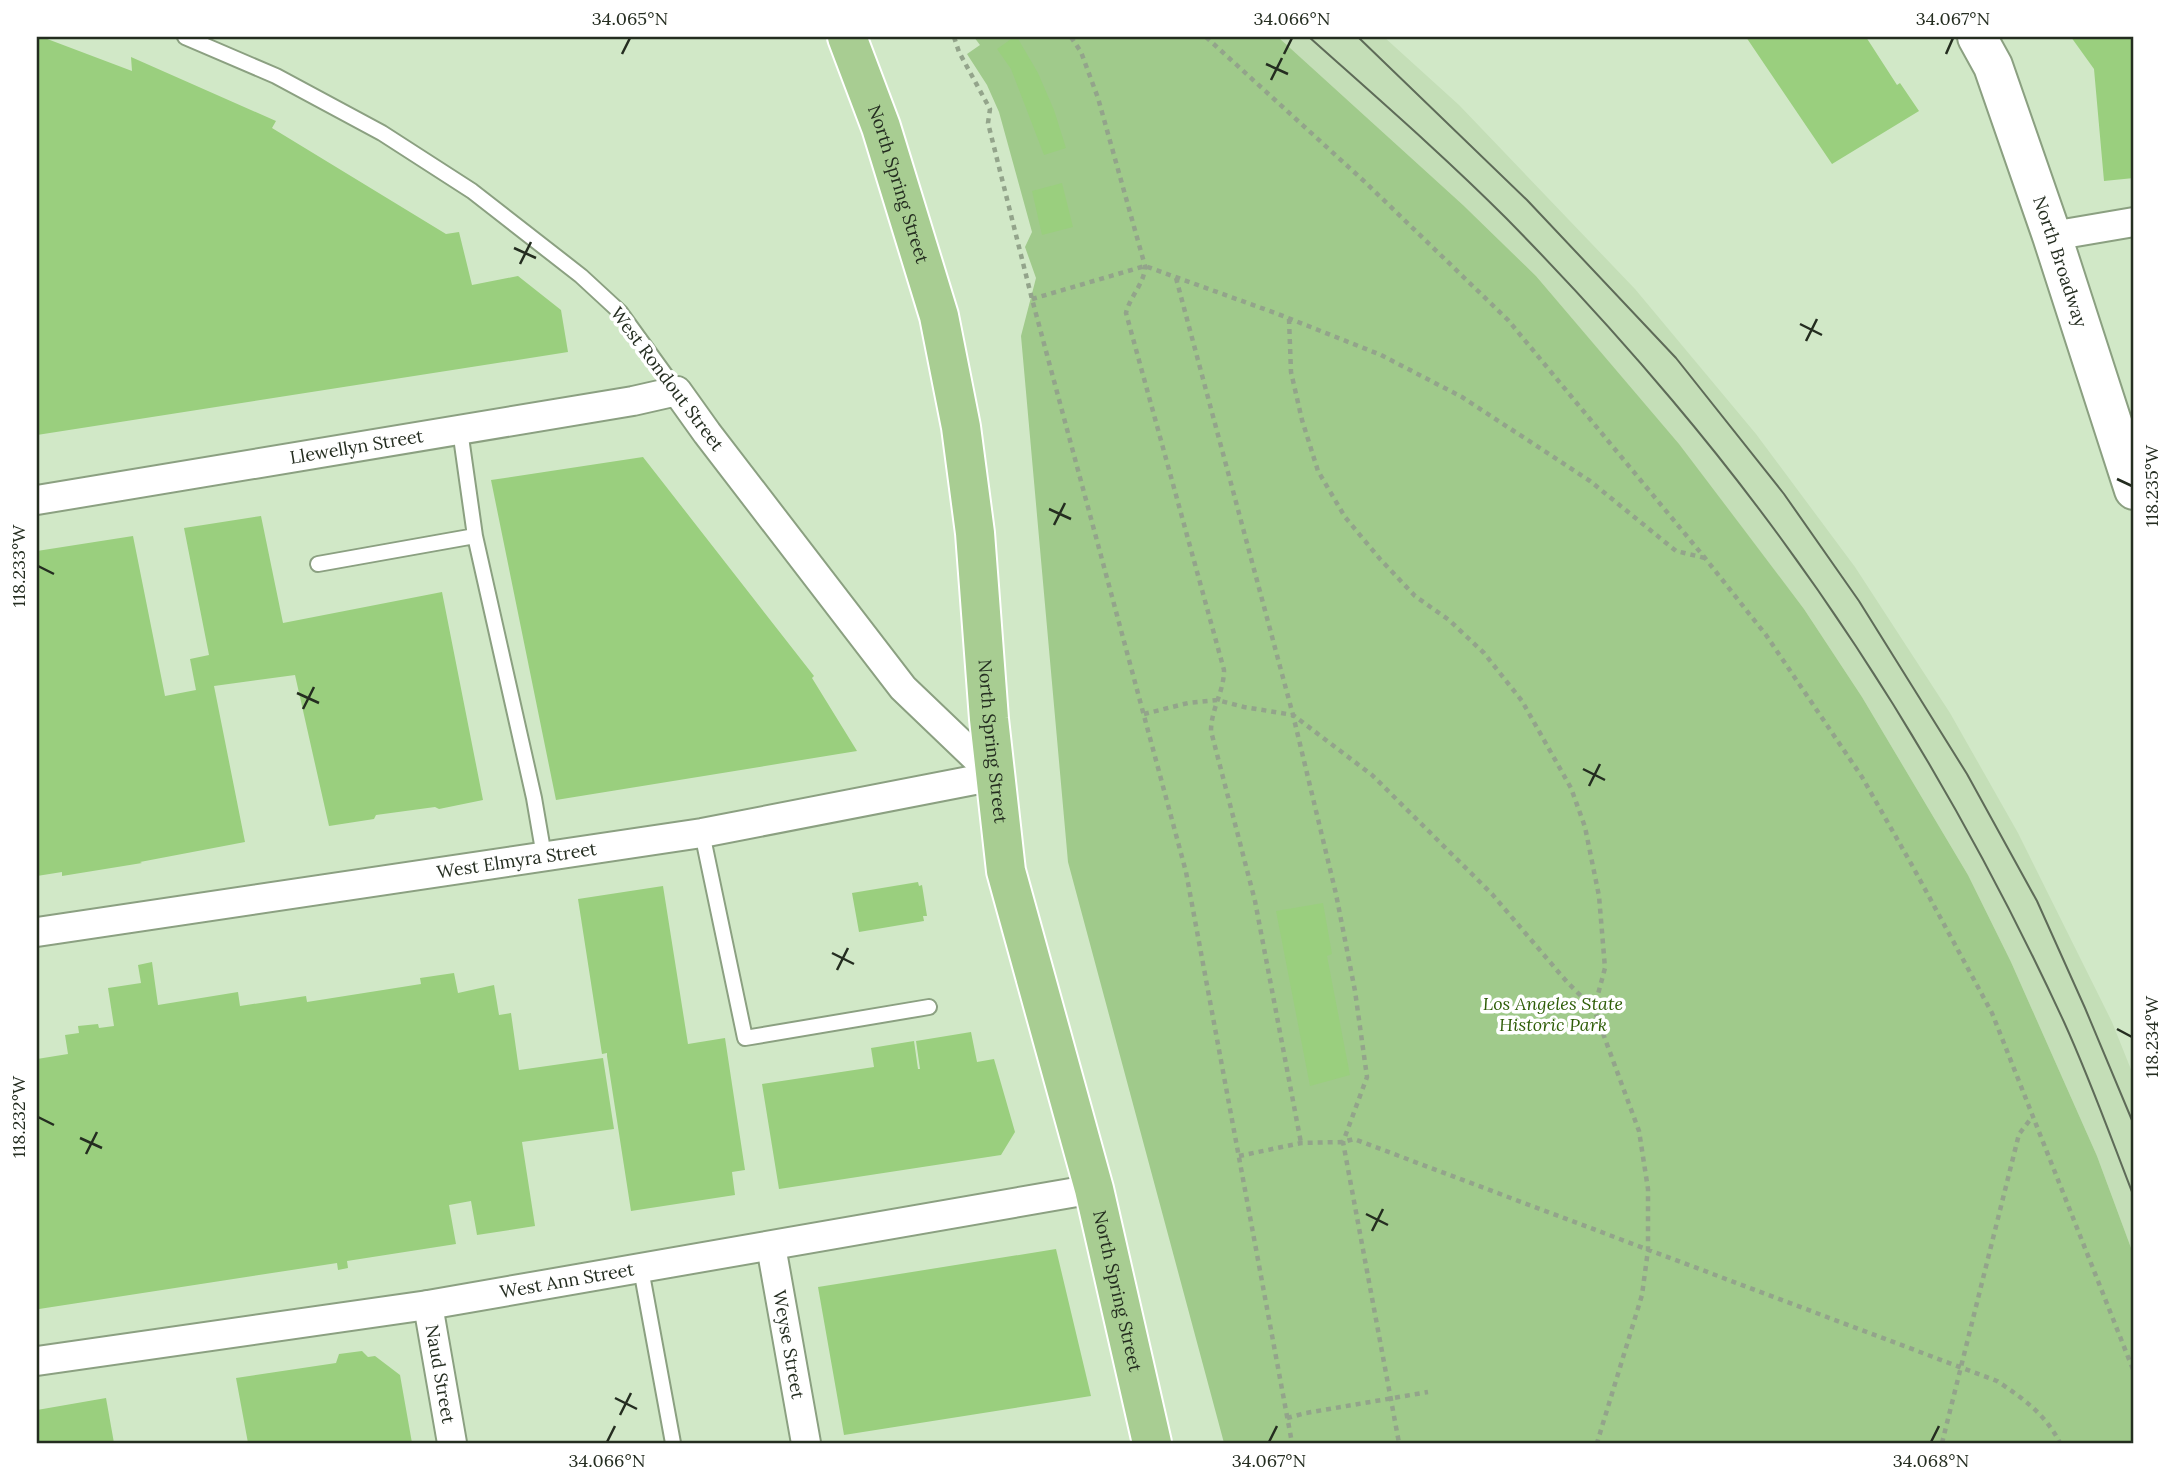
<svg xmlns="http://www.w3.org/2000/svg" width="2171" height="1480" font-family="Lora,serif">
<rect width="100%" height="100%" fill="#d1e8c7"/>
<path fill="#c4deb7" d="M1278,37H1384L1459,105L1635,289L1756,434L1855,567L1950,713L2018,833L2112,1022L2134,1077V1256L2097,1156L2011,962L1968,875L1862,697L1804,609L1679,445L1536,276L1463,205Z"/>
<path fill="#a0ca8b" d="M974,37H1278L1463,205L1536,276L1679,444L1742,527L1804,609L1862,697L1968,875L2011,962L2097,1156L2134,1256V1443H1224L1068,862L1021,336L1036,278L1025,247L1032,232L999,112L987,85L967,54L980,45Z"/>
<path fill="#9acf7e" d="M37,37H42L132,71L131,57L276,121L272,128L446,234L459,232L472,285L518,276L561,310L568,352L37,435Z
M1014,37H1017L1038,73L1054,110L1066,148L1044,155L1011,69L997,49Z
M1746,37H1866L1897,85L1900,83L1919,111L1832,164Z
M2071,37H2134V178L2104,181L2094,69Z
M1062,183L1073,227L1042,235L1032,191Z
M643,457L814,676L812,678L857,751L556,800L491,480Z
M261,516L283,623L442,592L483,800L439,809L435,807L376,815L374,819L329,826L295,675L214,686L245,842L140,862L142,863L62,876V872L37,876V551L133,536L165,696L196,690L190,659L209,655L184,528Z
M918,882L919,886L922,885L927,916H923L924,921L859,932L852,893Z
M663,886L688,1044L725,1038L745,1170L732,1172L735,1195L631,1211L607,1056V1053L602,1054L578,899Z
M1323,903L1332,954L1327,956L1350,1075L1310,1086L1276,911Z
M152,962L158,1005L238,992L240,1006L306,996L307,1002L421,984L420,978L454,973L458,993L494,985L499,1015L511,1013L519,1070L603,1058L614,1129L522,1142L535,1226L477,1235L471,1201L449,1205L456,1244L347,1261L348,1268L338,1270L337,1263L39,1309L37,1295V1059L68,1054L65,1035L79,1033L78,1026L98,1024L99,1028L114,1026L108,988L141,983L138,965Z
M971,1032L977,1062L994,1059L1015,1132L1001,1155L779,1189L762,1084L874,1067L871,1048L914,1041L918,1069H920L916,1041Z
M1056,1249L1091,1396L844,1435L818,1287Z
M362,1351L368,1357L375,1356L400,1375L412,1443H248L236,1378L336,1363L339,1354Z
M106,1398L114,1443H37V1410Z"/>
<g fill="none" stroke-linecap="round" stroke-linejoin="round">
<defs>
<path id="service" d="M185,37L276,76L382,133L472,191L581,276L620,312L677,391
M460,430L475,536
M318,564L475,536L534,798L544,856
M702,833L745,1038L929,1007
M641,1269L673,1443"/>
<g id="minor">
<path d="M2052,236L2134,222"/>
<path id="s1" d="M37,500L633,401L677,391L707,433L903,688L995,776"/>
<path id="s2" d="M37,932L702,833L995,776"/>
<path id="s3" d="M771,1246L806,1443"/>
<path id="s4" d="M428,1305L452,1443"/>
<path id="s5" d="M37,1361L428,1305L1094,1189"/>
</g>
<g id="secondary">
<path id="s6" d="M1977,37L1993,66L2052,236L2134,490"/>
</g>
<g id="primary">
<path id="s7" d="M847,37L881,127L939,316L961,427L975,533L989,719L1006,871L1094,1189L1152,1443"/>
</g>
</defs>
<use href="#service" stroke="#8ba081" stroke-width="18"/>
<use href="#minor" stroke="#8ba081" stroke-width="32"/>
<use href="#secondary" stroke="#8ba081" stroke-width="42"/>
<use href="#primary" stroke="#fff" stroke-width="42"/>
<path stroke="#93a48b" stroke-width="4.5" stroke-dasharray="5 5" stroke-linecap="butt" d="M954,37L959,52L990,109L988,123L1032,299L1186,872L1292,1443
M1071,37L1081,52L1098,98L1145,266C1145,283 1130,296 1126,313L1224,670C1224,692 1211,709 1211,731L1255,901L1301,1143
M1206,37L1365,182L1508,320L1705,558L1766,635L1862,777L1913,867L1992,1013L2134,1372
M1176,278L1293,715L1336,894L1355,991L1367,1077L1343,1142L1399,1443
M1032,299L1145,266L1278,314L1381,355L1462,397L1590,481L1676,551L1705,558
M1289,319L1291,372L1302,420L1318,471L1345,517L1380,559L1415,596L1449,620L1484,653L1522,701L1571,788L1585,827L1599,896L1605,968L1594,1009
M1144,714L1188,703L1217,700L1244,707L1293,715L1372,775L1492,894L1567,982L1594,1009L1639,1131L1648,1189V1250L1642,1295L1597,1443
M1239,1156L1301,1143L1343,1142L1354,1139L1997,1381C2023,1398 2046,1415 2060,1443
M1287,1418L1306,1413L1428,1392
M1942,1443L2019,1134L2033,1116"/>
<use href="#service" stroke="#fff" stroke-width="14"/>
<use href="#minor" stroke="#fff" stroke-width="28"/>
<use href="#secondary" stroke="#fff" stroke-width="38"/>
<use href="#primary" stroke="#a8cd92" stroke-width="38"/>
<path stroke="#5e6b58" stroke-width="2" d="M1309,37C1375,96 1443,155 1506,218C1563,276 1619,337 1672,400C1830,587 1961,799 2064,1022C2090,1079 2111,1138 2134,1197
M1358,37L1527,200L1676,358L1784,494L1859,601L1967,774L2037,901L2085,1008L2134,1125"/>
</g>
<path fill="none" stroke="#242d20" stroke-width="2.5" d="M622,54L630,38M1284,54L1292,38M1946,54L1953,38M1266,64L1288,74M1271,80L1282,58M514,248L536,258M520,264L531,242M1800,324L1822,335M1806,341L1817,319M2117,479L2132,486M1049,509L1071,519M1054,525L1065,503M38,566L54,574M297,693L319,703M303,709L314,687M1583,769L1605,780M1589,786L1600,764M832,953L854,964M837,970L848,948M2117,1029L2132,1037M38,1117L54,1125M80,1138L102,1148M86,1154L97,1132M1366,1214L1388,1225M1372,1231L1383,1209M615,1398L637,1409M620,1415L631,1393M607,1442L615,1426M1269,1442L1277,1426M1931,1442L1939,1426"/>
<g text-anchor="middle" stroke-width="7" stroke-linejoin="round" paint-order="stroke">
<g font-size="18" fill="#242d20" stroke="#fff">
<text dy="6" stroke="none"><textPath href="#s7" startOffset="156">North Spring Street</textPath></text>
<text dy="6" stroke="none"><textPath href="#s6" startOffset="240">North Broadway</textPath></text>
<text transform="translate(667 379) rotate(53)" y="6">West Rondout Street</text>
<text dy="6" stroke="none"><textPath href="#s1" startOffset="324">Llewellyn Street</textPath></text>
<text dy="6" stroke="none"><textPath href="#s7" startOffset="723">North Spring Street</textPath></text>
<text dy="6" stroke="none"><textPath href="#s2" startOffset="485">West Elmyra Street</textPath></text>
<text dy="6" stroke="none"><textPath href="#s5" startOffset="536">West Ann Street</textPath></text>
<text dy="6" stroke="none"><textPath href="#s7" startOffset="1288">North Spring Street</textPath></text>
<text dy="6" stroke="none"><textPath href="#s3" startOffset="100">Weyse Street</textPath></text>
<text dy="6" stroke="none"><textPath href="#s4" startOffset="70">Naud Street</textPath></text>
</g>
<g font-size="18" font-style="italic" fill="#2f5e08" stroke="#fff">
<text x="1553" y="1010">Los Angeles State<tspan x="1553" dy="21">Historic Park</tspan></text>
</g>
</g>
<rect width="2171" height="1480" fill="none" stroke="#ffffff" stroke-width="77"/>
<rect x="38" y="38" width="2094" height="1404" fill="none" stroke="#242d20" stroke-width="2.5"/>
<g font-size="18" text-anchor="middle" fill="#242d20">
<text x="630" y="25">34.065°N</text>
<text x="1292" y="25">34.066°N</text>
<text x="1953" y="25">34.067°N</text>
<text transform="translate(2152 486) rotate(-90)" y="6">118.235°W</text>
<text transform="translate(19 566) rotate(-90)" y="6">118.233°W</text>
<text transform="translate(2152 1037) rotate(-90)" y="6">118.234°W</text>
<text transform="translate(19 1117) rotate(-90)" y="6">118.232°W</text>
<text x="607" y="1467">34.066°N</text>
<text x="1269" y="1467">34.067°N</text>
<text x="1931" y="1467">34.068°N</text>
</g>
</svg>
